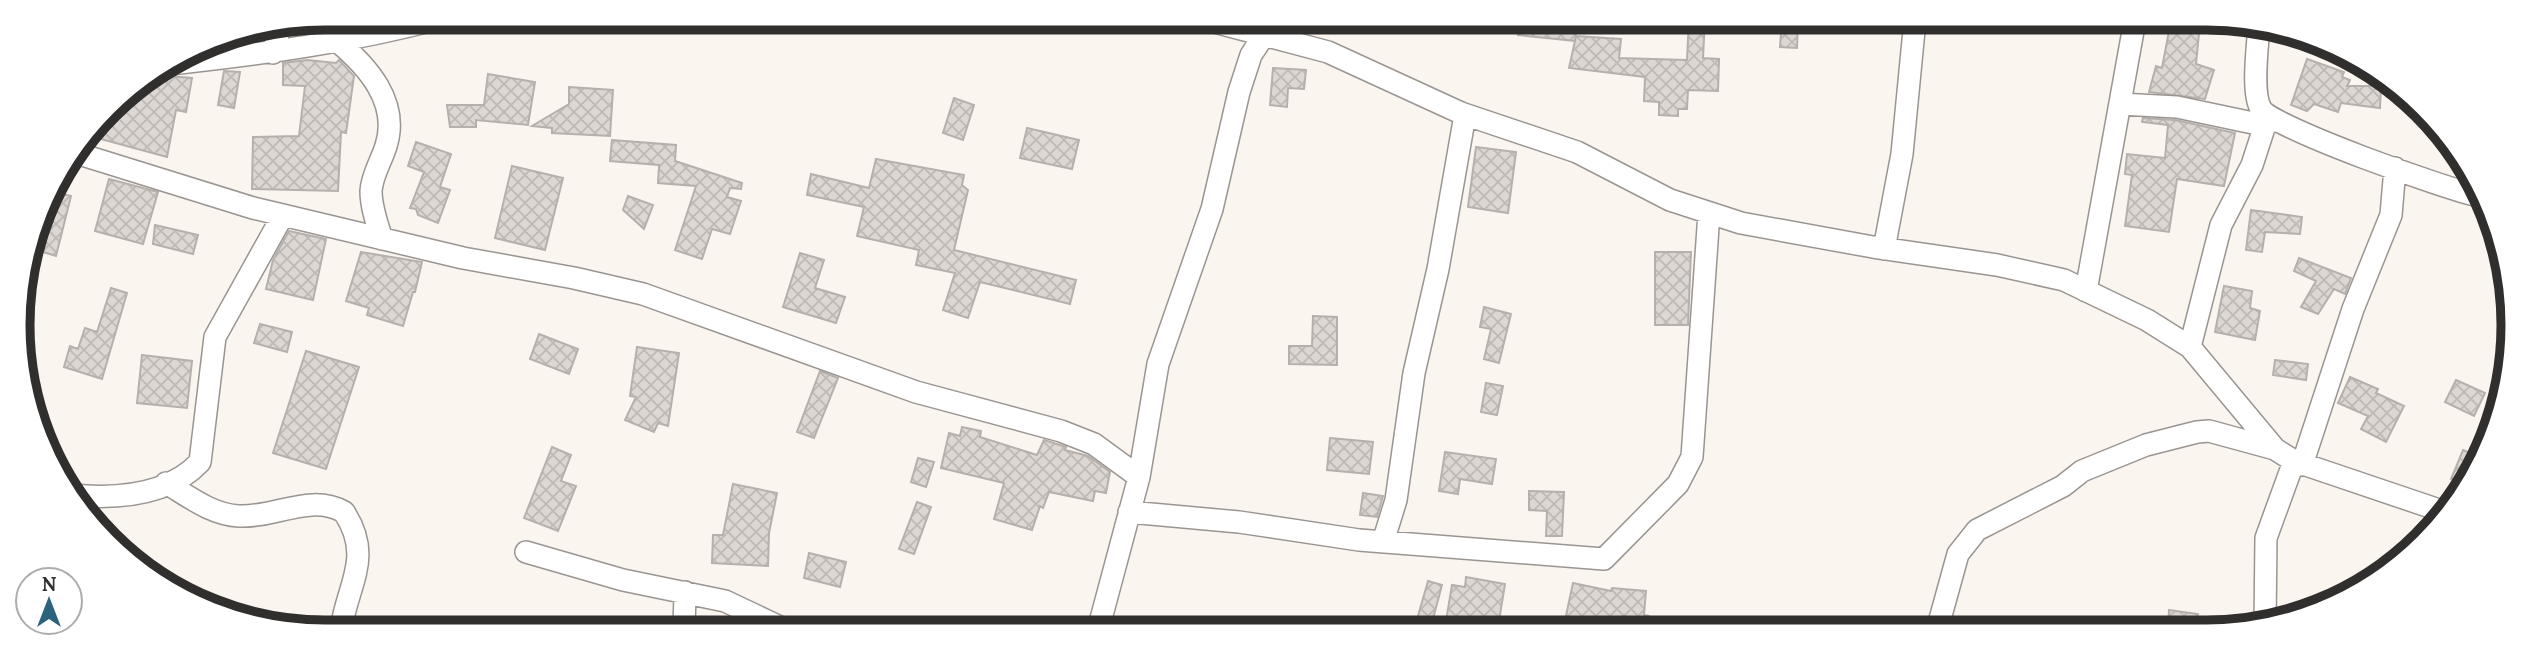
<svg xmlns="http://www.w3.org/2000/svg" width="2531" height="650" font-family="Lora,serif">
<defs>
<pattern id="building-cross-hatch" width="8" height="8" patternUnits="userSpaceOnUse" patternTransform="scale(1.75)"><rect width="8" height="8" fill="#ddd7d3"/><path d="M0 0l8 8M0 8l8-8" fill="none" stroke="#beb9b5"/></pattern>
</defs>
<rect width="100%" height="100%" fill="#fbf5f0"/>
<path fill="url(#building-cross-hatch)" stroke="#b6b0ac" stroke-width="2" d="M1520,19H1578L1575,40L1576,36L1621,39L1619,58L1687,60L1689,19H1705L1703,58L1719,59L1718,91L1688,90L1687,109H1678V116L1659,115V102L1644,101L1645,77L1569,68L1575,41L1518,35Z
M1782,20H1798L1797,48L1780,47Z
M2171,20L2200,23L2196,64L2214,70L2205,99L2149,92L2156,66L2162,68Z
M2307,59L2344,72L2342,77L2350,80L2347,86H2381L2380,108L2341,103L2338,112L2314,104L2307,111L2291,105Z
M307,60L336,63L339,60L354,76L346,133L341,132L338,191L252,189L253,137L299,136L305,86L283,85V63Z
M1273,68L1306,70L1304,89L1288,88L1287,107L1270,105Z
M224,71L240,72L234,108L218,105Z
M488,74L535,82L528,125L476,120V127H450L447,105H484Z
M168,76L192,78L186,112L176,110L167,157L101,139L106,115L122,94L150,77L167,81Z
M569,87L613,90L610,136L552,133V128L532,126L569,104Z
M954,98L974,105L963,140L943,133Z
M2143,118L2175,120L2235,133L2224,186L2177,179L2169,232L2125,226L2132,175L2125,174L2127,154L2165,158L2168,125L2142,122Z
M1027,128L1079,140L1072,169L1020,158Z
M612,140L676,145L675,161L742,183L741,189L730,188L727,197L741,201L730,234L712,229L702,259L675,250L696,186L658,183L659,165L610,161Z
M416,142L451,154L440,187L450,190L438,223L418,215L416,209L410,208L424,172L408,166Z
M1476,147L1516,152L1508,213L1468,207Z
M876,159L964,175L962,185L968,190L954,250L1076,280L1070,304L980,282L968,318L943,310L955,273L916,265L919,250L857,236L864,207L807,195L811,174L869,188Z
M512,166L563,178L545,250L495,238Z
M109,179L158,192L143,244L95,231Z
M49,191L71,196L56,256L33,249Z
M628,196L653,205L644,229L623,210Z
M2251,210L2302,217L2300,234L2265,232L2262,252L2246,250Z
M155,225L198,235L193,254L153,244Z
M289,231L326,239L313,300L266,289L273,260Z
M361,252L422,262L415,292H413L403,326L367,315L369,308L346,301Z
M1655,252H1691L1688,325H1655Z
M800,253L824,260L815,288L845,297L836,323L783,307Z
M2299,258L2351,278L2345,294L2334,289L2318,314L2301,307L2316,281L2294,271Z
M2224,286L2252,291L2250,308L2260,311L2255,340L2215,332Z
M111,288L127,293L102,379L64,367L70,346L78,349L85,328L97,332Z
M1484,307L1511,314L1499,363L1484,359L1491,329L1480,327Z
M1313,316L1337,317V365L1289,364V346H1312Z
M260,324L292,332L287,352L254,343Z
M539,334L578,349L569,374L530,359Z
M637,347L679,353L668,426L658,423L654,432L625,420L636,397L630,396Z
M306,351L359,367L326,469L273,453Z
M142,355L192,361L187,408L137,403Z
M2275,360L2308,364L2306,380L2273,375Z
M820,371L838,378L814,438L797,432Z
M2350,377L2378,389L2376,393L2404,406L2386,442L2361,429L2368,416L2338,403Z
M2456,380L2485,393L2474,416L2445,402Z
M1486,383L1503,386L1497,415L1481,412Z
M962,427L981,431L980,437L1037,455L1044,440L1066,447L1065,450L1088,456L1110,472L1106,493L1095,491L1093,501L1049,492L1043,508L1040,506L1032,530L994,519L1004,483L941,468L949,433L960,436Z
M1330,438L1373,442L1369,474L1327,470Z
M552,447L571,455L561,481L576,486L558,531L524,518Z
M2463,450L2477,456L2465,484L2451,479Z
M1445,452L1496,459L1492,484L1460,479L1458,494L1439,491Z
M918,458L934,462L926,487L911,482Z
M733,484L777,493L769,533L768,566L712,563L713,535H723Z
M1529,491L1564,492L1562,536H1546L1547,511L1529,510Z
M1363,493L1383,496L1377,517L1360,515Z
M917,502L931,507L914,554L899,549Z
M809,553L846,562L840,587L804,578Z
M1466,577L1505,584L1498,627L1462,621L1460,630L1445,627L1452,585L1465,587Z
M1428,581L1442,585L1430,630H1414Z
M1573,583L1611,591L1612,588L1646,591L1644,615L1649,616L1645,630H1586L1564,625Z
M2169,610L2198,614L2195,630H2168Z"/>
<g fill="none" stroke-linecap="round" stroke-linejoin="round">
<defs>
<path id="street" d="M1203,19L1328,52L1461,113L1577,152L1670,200L1741,223L1873,247L1997,265L2064,280L2147,320L2190,347L2275,449L2294,461L2445,512
M2259,24C2258,45 2251,92 2261,109C2273,128 2449,190 2479,196
M337,41C367,66 400,102 386,146C381,162 372,175 371,191C371,207 377,224 382,239
M273,53L280,26
M171,64C262,54 352,42 441,18
M2120,104L2177,107L2253,123L2277,121
M76,153L253,208L463,258L574,278L643,294L916,392L1061,431L1094,444L1139,477
M1884,249L1902,154L1915,20
M2086,291L2135,20
M2190,347L2221,225L2252,165L2266,122
M2302,465L2353,309L2391,215L2395,168
M166,483C188,496 212,515 239,516C274,518 311,493 344,512C374,558 347,584 341,630
M72,495C115,499 168,496 200,462L215,337L283,215
M1129,512L1239,522L1359,540L1604,559L1678,484L1692,457L1709,213
M1383,542L1396,500L1414,373L1438,269L1465,115
M526,552L623,580L725,601L782,628L793,630
M2265,624L2266,538L2294,461
M684,630L685,592
M1098,630L1139,477L1158,364L1212,209L1239,92L1251,55L1264,35L1290,19
M1937,630L1958,554L1977,530L2063,486L2082,471L2146,445L2197,432L2209,431L2275,449"/>
</defs>
<use href="#street" stroke="#9a9591" stroke-width="24"/>
<use href="#street" stroke="#fff" stroke-width="21"/>
</g>
<path d="M0 0H2531V650H0ZM325 30H2206A295 295 0 0 1 2501 325V325A295 295 0 0 1 2206 620H325A295 295 0 0 1 30 325V325A295 295 0 0 1 325 30Z" fill="#fff" fill-rule="evenodd"/>
<path fill="none" stroke="#312f2d" stroke-width="9" d="M325 30H2206A295 295 0 0 1 2501 325V325A295 295 0 0 1 2206 620H325A295 295 0 0 1 30 325V325A295 295 0 0 1 325 30Z"/>
<g transform="translate(49 601)"><circle r="33" fill="#ffffff" stroke="#adacab" stroke-width="2"/>
<path d="M0-5L12 26L0 18L-12 26Z" fill="#2b637d"/>
<text y="-10" font-size="19" font-weight="bold" text-anchor="middle" fill="#312f2d">N</text>
</g>
</svg>
